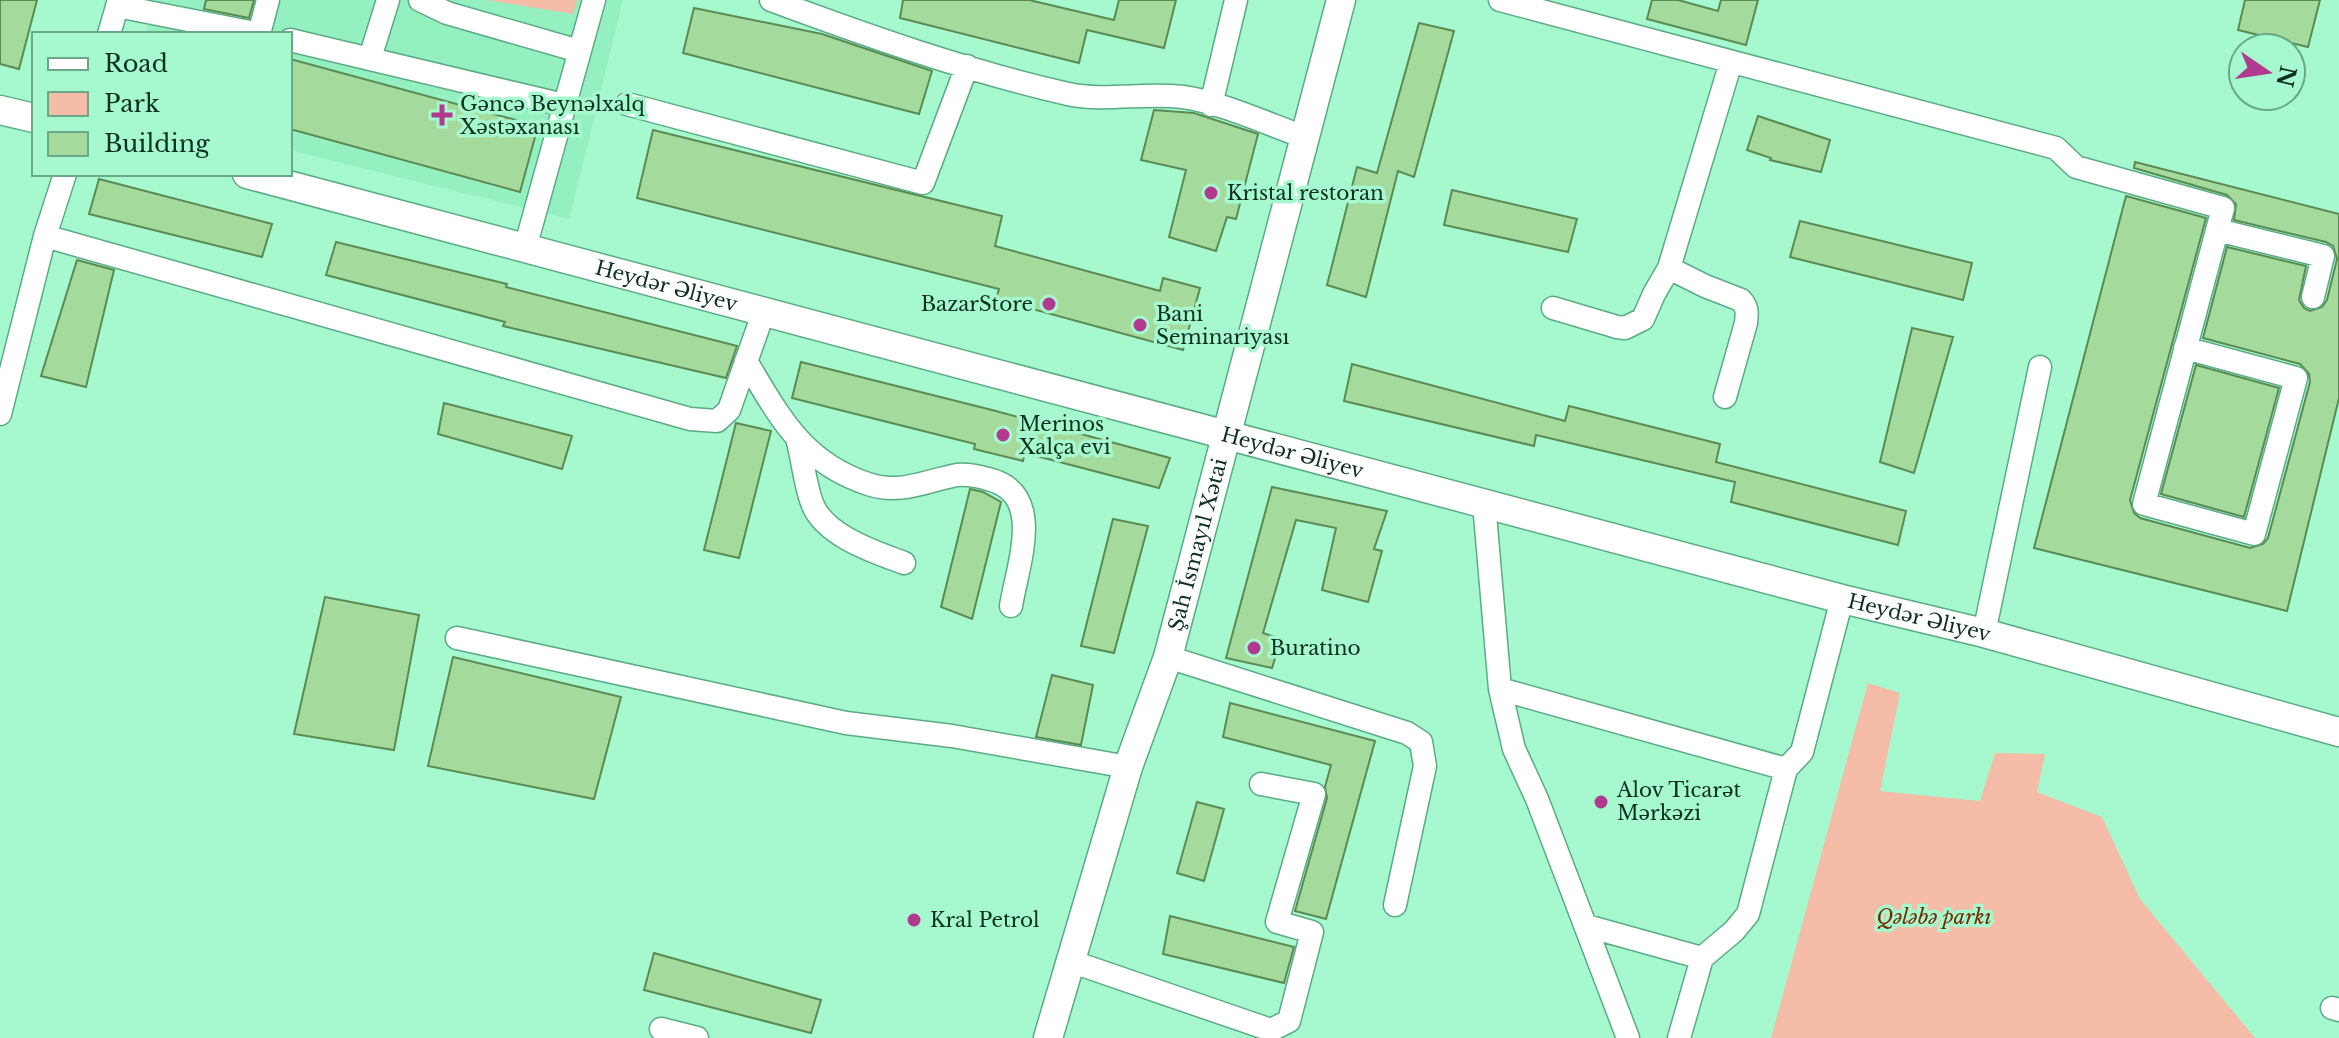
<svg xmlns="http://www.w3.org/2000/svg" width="2339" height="1038" font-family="'Libre Baskerville',serif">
<rect width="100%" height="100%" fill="#a6f8ce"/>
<path fill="#94efc1" d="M155,0H623L569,219L290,150V34H146Z"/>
<path fill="#f5bca7" d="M487,0H577L573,14Z
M1868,683L1900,693L1880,791L1980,801L1995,753L2045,754L2037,792L2102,817L2140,899L2255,1038H1771Z"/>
<path fill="#a5da9d" stroke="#5a8b53" stroke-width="2" d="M0,0H37L19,69L0,64Z
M206,0H254L249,18L204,9Z
M903,0H1029L1114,20L1119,0H1176L1164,48L1087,30L1079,63L900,18Z
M1652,0H1678L1718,11L1721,0H1758L1746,45L1647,19Z
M2245,0H2320L2308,47L2238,30Z
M694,8L822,34L932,71L919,114L683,53Z
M1419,23L1454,31L1414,177L1398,171L1366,297L1327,285L1357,167L1377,173Z
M290,59L538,126L520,192L290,129Z
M1154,110L1194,113L1258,134L1236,219L1227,217L1216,251L1169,237L1186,170L1141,160Z
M1758,116L1830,140L1821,172L1770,160L1771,158L1747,150Z
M653,130L1002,216L995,246L1160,291L1163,278L1200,288L1183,350L996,299L999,289L637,198Z
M2135,162L2339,214V398L2287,611L2034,548L2126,196L2206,218L2130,500L2134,513L2140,518L2250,548L2263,544L2268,538L2310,382L2309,374L2300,364L2203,338L2227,247L2306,266L2299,300L2304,308L2310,311L2322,307L2327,300L2337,259L2333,246L2326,242L2234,220L2236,204L2227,195L2134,168Z
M99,179L272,224L262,257L89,214Z
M1452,190L1577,219L1568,252L1444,225Z
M1800,221L1972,263L1963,300L1790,257Z
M336,242L507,284L506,287L737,346L726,378L503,326L505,322L326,275Z
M77,260L114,270L86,387L41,376Z
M1912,328L1953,337L1914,473L1880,462Z
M801,362L992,410L1170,458L1159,488L1025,453L1023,461L974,449L975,444L792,398Z
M1352,364L1565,421L1569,406L1720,444L1716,462L1906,511L1898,545L1731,502L1735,482L1536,435L1534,446L1344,401Z
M2196,365L2279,388L2244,517L2161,494Z
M444,403L572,436L562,469L438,434Z
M736,423L771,431L739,558L704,550Z
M1272,487L1387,511L1374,549L1382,551L1368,602L1322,590L1336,528L1296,520L1263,633L1281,639L1272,668L1226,658Z
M970,489L983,492L1001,502L972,619L941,607Z
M1113,519L1148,526L1114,653L1081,646Z
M325,597L419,615L394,750L294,734Z
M453,657L621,697L594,799L428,766Z
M1052,675L1093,685L1081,745L1036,737Z
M1230,703L1375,741L1326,919L1295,911L1327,798L1325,787L1331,765L1223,737Z
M1197,802L1224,809L1204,881L1177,873Z
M1170,916L1294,947L1284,983L1163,954Z
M654,953L821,1000L811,1033L644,990Z"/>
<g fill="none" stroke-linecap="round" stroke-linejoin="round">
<defs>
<path id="minor" d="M420,0L447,13L579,51
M771,0C868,36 967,71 1068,94C1106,102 1144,92 1183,97C1220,102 1268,124 1304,137
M1500,0L2056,148L2076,167L2223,208L2144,504L2254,534L2296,378L2185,348
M117,6L260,34
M109,34L119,0
M259,34L268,0
M290,40L564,105
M370,58L388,0
M627,104L923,183L967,66
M1211,105L1236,0
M2217,230L2323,256L2313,297
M45,236L690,419L717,421L729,410L764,311
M525,248L594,0
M1669,268L1705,286L1741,300C1748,308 1747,313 1746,323L1725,397
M1553,308L1617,327L1625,328L1643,319L1654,294L1669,268L1731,62
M746,361C779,416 802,462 868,484C901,495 925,481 957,475C968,474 978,476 988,479C1046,493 1018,563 1011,606
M0,414L45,236L65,174
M798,442C803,462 805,484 812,503C824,536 875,552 904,563
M1484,503L1500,689L1514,749L1537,799L1628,1038
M1984,633L2040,367
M457,638L846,723L952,736L1128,767
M1168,657L1407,733L1421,742L1425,766L1395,905
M1500,689L1786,769
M1587,926L1702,958
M1070,961L1271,1030L1289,1021L1312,932L1277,922L1314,794L1261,784
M2332,1008L2339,1010
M661,1029L697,1038
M1679,1038L1702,958L1734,931L1748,914L1786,769L1802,752L1842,599"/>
<g id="major">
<path d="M0,110L34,118"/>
<path id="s1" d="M247,174L1842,599L1984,633L2339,732"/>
<path id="s2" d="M1048,1038L1128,767L1168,657L1341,0"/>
</g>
</defs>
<use href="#minor" stroke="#5bab85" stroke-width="25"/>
<use href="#major" stroke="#5bab85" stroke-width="31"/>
<use href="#minor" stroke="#fff" stroke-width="22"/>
<use href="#major" stroke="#fff" stroke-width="28"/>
</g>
<g fill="#b1398f" stroke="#a6f8ce" stroke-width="3">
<path d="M438 103h8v8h8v8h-8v8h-8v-8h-8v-8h8z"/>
<circle cx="1211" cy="193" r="8"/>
<circle cx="1049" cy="304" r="8"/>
<circle cx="1140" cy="325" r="8"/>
<circle cx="1003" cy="435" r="8"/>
<circle cx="1254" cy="648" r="8"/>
<circle cx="1601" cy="802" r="8"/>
<circle cx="914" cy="920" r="8"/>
</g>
<g text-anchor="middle" stroke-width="7" stroke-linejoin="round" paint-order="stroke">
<g font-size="20" fill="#0d3020" stroke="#a6f8ce" text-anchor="start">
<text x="460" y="111">Gəncə Beynəlxalq<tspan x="460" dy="23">Xəstəxanası</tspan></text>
<text x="1227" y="200">Kristal restoran</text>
<text x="1033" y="311" text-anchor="end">BazarStore</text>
<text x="1156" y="321">Bani<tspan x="1156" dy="23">Seminariyası</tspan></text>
<text x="1019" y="431">Merinos<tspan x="1019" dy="23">Xalça evi</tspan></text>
<text x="1270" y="655">Buratino</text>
<text x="1617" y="797">Alov Ticarət<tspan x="1617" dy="23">Mərkəzi</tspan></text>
<text x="930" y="927">Kral Petrol</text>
</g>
<g font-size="20" fill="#0d3020" stroke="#a6f8ce">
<text dy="7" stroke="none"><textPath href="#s1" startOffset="434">Heydər Əliyev</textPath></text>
<text dy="7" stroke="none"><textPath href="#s1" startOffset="1082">Heydər Əliyev</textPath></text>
<text dy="7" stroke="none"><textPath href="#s2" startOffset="516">Şah İsmayıl Xətai</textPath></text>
<text dy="7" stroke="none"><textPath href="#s1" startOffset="1730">Heydər Əliyev</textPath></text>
</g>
<g font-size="20" font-style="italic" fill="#792901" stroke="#a6f8ce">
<text x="1934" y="924">Qələbə parkı</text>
</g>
</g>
<rect x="32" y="32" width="260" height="144" fill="#a6f8ce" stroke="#69a888" stroke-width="2"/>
<rect x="48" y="58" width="40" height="12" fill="#ffffff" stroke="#69a888" stroke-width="2"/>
<text x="104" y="72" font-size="24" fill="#0d3020">Road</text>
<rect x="48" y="92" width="40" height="24" fill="#f5bca7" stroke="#69a888" stroke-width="2"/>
<text x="104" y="112" font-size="24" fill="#0d3020">Park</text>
<rect x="48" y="132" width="40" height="24" fill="#a5da9d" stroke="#69a888" stroke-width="2"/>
<text x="104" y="152" font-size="24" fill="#0d3020">Building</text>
<g transform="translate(2267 72) rotate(103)"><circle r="38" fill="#a6f8ce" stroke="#69a888" stroke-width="2"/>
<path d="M0-6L14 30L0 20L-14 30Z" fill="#b1398f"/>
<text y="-12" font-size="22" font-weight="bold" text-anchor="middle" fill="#0d3020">N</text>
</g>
</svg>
